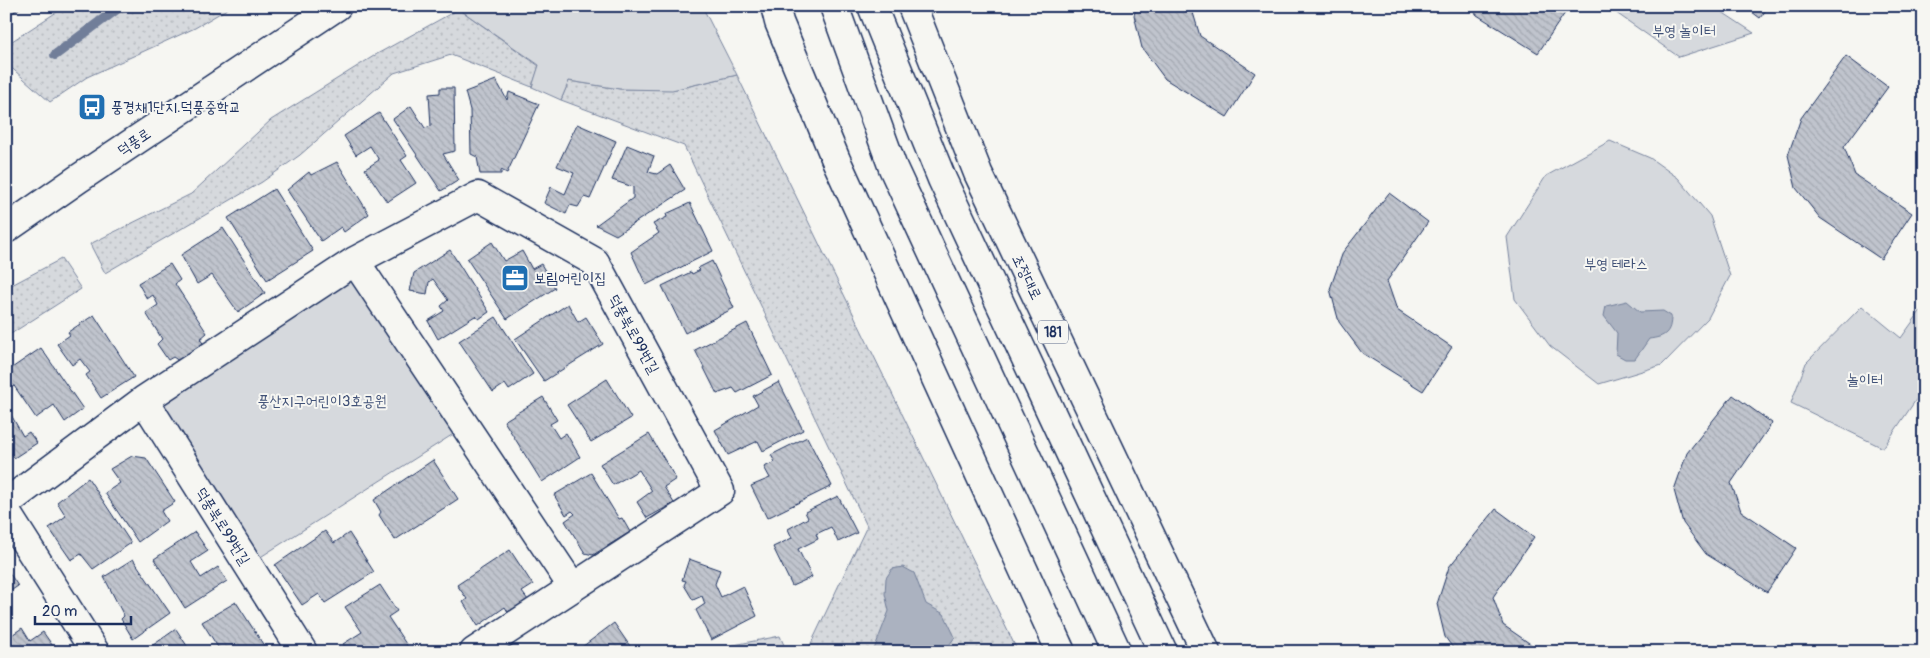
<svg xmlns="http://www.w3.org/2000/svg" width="1930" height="658" font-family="Pangolin,'Poor Story',sans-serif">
<defs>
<pattern id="grass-dots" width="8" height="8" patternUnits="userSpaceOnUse" patternTransform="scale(1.25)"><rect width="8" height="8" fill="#d6d9dd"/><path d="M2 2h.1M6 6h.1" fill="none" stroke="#b7bbc0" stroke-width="1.8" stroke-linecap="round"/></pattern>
<pattern id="building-back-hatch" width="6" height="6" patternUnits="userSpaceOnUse" patternTransform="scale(1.25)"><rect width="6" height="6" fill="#c0c4cd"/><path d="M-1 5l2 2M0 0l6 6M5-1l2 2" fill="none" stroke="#a4a9b2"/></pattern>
</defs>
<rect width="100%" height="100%" fill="#f6f6f2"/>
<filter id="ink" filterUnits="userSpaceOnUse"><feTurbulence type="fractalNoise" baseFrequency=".02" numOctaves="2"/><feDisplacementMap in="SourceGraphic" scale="10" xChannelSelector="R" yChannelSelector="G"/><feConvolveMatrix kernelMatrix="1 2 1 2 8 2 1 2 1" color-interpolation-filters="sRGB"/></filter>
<g filter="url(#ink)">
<path fill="url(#grass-dots)" stroke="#78849e" d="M66,6H232L195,28L87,77L50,102L6,63V45Z
M459,9L539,66L532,87L451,55L394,73L300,155L262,182L105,273L90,244L191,194L271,120L377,54Z
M737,75L1018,652H807L867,526L684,146L561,100L569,81L620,89H677Z
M61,259L81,289L6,337V288Z"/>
<path fill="#d6d9dd" stroke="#78849e" d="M463,6H702L737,75L672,90L620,89L569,81L561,100L532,87L539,65L459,9Z
M1614,6H1713L1754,33L1679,57L1612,10Z
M1610,141L1650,158L1678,178L1710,216L1730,276L1708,318L1662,365L1599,384L1550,346L1515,299L1507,237L1546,176Z
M355,261L466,426L248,565L144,400Z
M1862,306L1901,338L1924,306V388L1883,448L1791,403L1806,363Z
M780,636L787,652H702L703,651Z"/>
<path fill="#abb2c0" stroke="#717e99" d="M1627,301L1640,312L1663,311L1671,316C1671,333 1665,337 1649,339L1635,359H1625L1616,354L1617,333L1604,316L1606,306Z
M903,567L914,573L926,604L944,614L955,637L944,652H873L889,611L885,594L886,578L892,569Z"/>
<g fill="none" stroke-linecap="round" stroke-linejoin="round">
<path stroke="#717e99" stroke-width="10" d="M55,55L121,6"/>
</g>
<path fill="url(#building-back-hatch)" stroke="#1b2f5e" d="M6,6H23L6,17Z
M1137,6H1191L1200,36L1255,73L1227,117L1165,79L1142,48L1134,15Z
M1470,6H1561L1567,10L1538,53L1477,15Z
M1744,6H1769L1760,18Z
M1846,56L1888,87L1844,147L1855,175L1912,213L1881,259L1820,218L1796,188L1788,155L1801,118Z
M496,80L507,100L509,92L539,104L507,173L501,170V174H480L477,157L471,154L470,110L465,92Z
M440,88H454L455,151L443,154L459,180L441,191L393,119L411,106L425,128L431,126L429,94L440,93Z
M379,113L407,156L401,160L416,183L387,202L365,169L379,160L370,146L356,155L344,136Z
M577,124L616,141L590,199L584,197L578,207L570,205L566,214L544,203L551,187L565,194L574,173L557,166Z
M627,145L654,156L648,172L657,174L670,165L685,190L616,235L596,225L633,198V187L612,180Z
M337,162L369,214L344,232L341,227L321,241L287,190L309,172L311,175Z
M274,189L313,251L267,280L228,218Z
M1389,193L1428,222L1387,281L1397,310L1452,347L1423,391L1362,353L1339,322L1330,289L1343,252Z
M690,203L713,251L646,285L631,252L659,233L653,224L667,217L666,214Z
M223,228L265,293L238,312L212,275L197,284L181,255Z
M492,242L504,261L522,251L532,269L541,264L555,288L507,319L467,259Z
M450,250L489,312L479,319L475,316L438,339L428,321L444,311L441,306L448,300L433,279L429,282L427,294L410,291L414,273Z
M712,261L734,308L685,333L662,286L691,272L692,274L700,270L698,268Z
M170,264L180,280L175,284L207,333L200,339L205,346L179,361L173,357L168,360L157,344L162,339L146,313L158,305L153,295L147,299L138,283Z
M568,304L578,322L586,317L603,344L544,381L515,339Z
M94,315L134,377L101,398L86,375L90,372L80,359L72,365L57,344L70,335L68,332Z
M496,317L533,374L509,390L505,384L493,392L459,341Z
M747,323L772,375L737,393L733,388L717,394L695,350Z
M41,348L83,409L65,422L54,405L36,418L6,374V372Z
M607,379L631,418L591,442L567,405Z
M779,382L803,430L763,451L758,441L728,455L715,430L758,405L753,396Z
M1733,395L1772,423L1731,483L1741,511L1796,548L1767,592L1706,554L1683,523L1674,490L1687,453Z
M543,397L557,420L550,424L559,438L566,433L580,457L542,482L504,421Z
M6,406L23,436L29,432L37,443L14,458L9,450L6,452Z
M649,434L676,479L664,487L674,503L647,518L637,502L652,491L639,470L613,485L600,464Z
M807,437L832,486L767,518L751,486L770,478L764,467L775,462L771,455Z
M132,456L146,458L175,502L161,511L167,521L138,542L105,493L120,483L110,469Z
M433,460L458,499L395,540L379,515L381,512L374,500Z
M591,473L619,519L622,518L630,532L593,555L585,553L565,521L575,514L572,511L566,515L554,495Z
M88,478L131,543L93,569L81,554L71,560L49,528L66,516L57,502Z
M838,496L857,533L838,542L831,527L816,534L818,539L798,549L812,577L792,586L773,547L792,538L788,529L808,518L805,512Z
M1496,509L1534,537L1493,597L1503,625L1542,652H1456L1445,637L1437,604L1449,567Z
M325,531L334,543L349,533L374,572L325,603L319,594L302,605L275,565Z
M195,532L208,551L191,562L201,578L218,567L227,581L185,608L154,559Z
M510,550L533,585L522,592L528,600L508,612L505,607L478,626L463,602L467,599L457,585Z
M133,559L170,613L133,639L121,619L124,616L104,577Z
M689,559L720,570L715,584L721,597L743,586L757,616L711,640L696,610L705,604L702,596L693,600L684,585L686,581L682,580Z
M6,568L18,586L6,594Z
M380,585L397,611L388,617L408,647L401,652H383L382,650L380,652H348L343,644L362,632L345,607Z
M236,602L268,652H221L202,622Z
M614,623L634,652H579L578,650Z
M22,628L30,641L43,632L57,652H6V639Z
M176,629L191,652H147L146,650Z"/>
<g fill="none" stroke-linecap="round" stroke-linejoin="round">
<defs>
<path id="minor" d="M355,261L572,586
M144,400L303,652
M6,503L144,400L355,261L478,196L595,262L720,491L474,652
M6,512L95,652"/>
<path id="major" d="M775,6L779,22L836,160L1061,652
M834,6L893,168L1117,652
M872,6L942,179L1163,652
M912,6L978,173L1206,652
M6,229L78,179L337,6"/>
</defs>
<use href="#minor" stroke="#1b2f5e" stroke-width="31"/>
<use href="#major" stroke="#1b2f5e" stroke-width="31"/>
<use href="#minor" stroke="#f6f6f2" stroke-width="28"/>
<use href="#major" stroke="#f6f6f2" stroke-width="28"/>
</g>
</g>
<defs>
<symbol id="bus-square" viewBox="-11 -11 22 22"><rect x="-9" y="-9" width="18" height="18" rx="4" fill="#1f6fb2" stroke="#f6f6f2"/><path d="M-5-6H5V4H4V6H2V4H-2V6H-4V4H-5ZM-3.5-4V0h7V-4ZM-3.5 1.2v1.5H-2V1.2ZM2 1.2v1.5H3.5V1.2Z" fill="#fff"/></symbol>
<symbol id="office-square" viewBox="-11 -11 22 22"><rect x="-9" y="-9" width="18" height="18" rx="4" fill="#1f6fb2" stroke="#f6f6f2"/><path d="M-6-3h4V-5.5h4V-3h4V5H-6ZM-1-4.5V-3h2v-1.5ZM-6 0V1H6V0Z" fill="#fff"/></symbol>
</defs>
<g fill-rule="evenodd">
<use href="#bus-square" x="76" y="91" width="32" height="32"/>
<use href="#office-square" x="499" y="262" width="32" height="32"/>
</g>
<g text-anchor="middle" stroke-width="4" stroke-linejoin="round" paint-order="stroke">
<rect fill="#f6f6f2" stroke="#5d6b8a" stroke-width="1" x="1038" y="320.5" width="30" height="23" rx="4"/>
<g font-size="14" font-weight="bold" fill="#1b2f5e">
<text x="1053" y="337">181</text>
</g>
<g font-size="15" fill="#405177" stroke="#f6f6f2">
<text x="1684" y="36">부영 놀이터</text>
<text x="1616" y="269">부영 테라스</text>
<text x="1865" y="385">놀이터</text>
<text x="322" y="406">풍산지구어린이3호공원</text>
</g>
<g font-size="15" fill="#1b2f5e" stroke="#f6f6f2" text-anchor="start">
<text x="111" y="112">풍경채1단지.덕풍중학교</text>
<text x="534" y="283">보림어린이집</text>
</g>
<g font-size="15" fill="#1b2f5e" stroke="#f6f6f2">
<text transform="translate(134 142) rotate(-34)" y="5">덕풍로</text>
<text transform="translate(1027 277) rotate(64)" y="5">조정대로</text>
<text transform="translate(634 334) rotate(61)" y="5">덕풍북로99번길</text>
<text transform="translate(223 526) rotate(58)" y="5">덕풍북로99번길</text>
</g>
</g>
<rect width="1930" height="658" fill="none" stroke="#f6f6f2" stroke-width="25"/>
<rect x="12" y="12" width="1905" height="633" fill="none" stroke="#1b2f5e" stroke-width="2" filter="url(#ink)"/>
<path d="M35 616v8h96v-8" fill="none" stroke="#1b2f5e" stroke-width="2.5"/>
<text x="42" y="616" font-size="15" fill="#1b2f5e" stroke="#f6f6f2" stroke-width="4" paint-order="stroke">20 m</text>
</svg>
